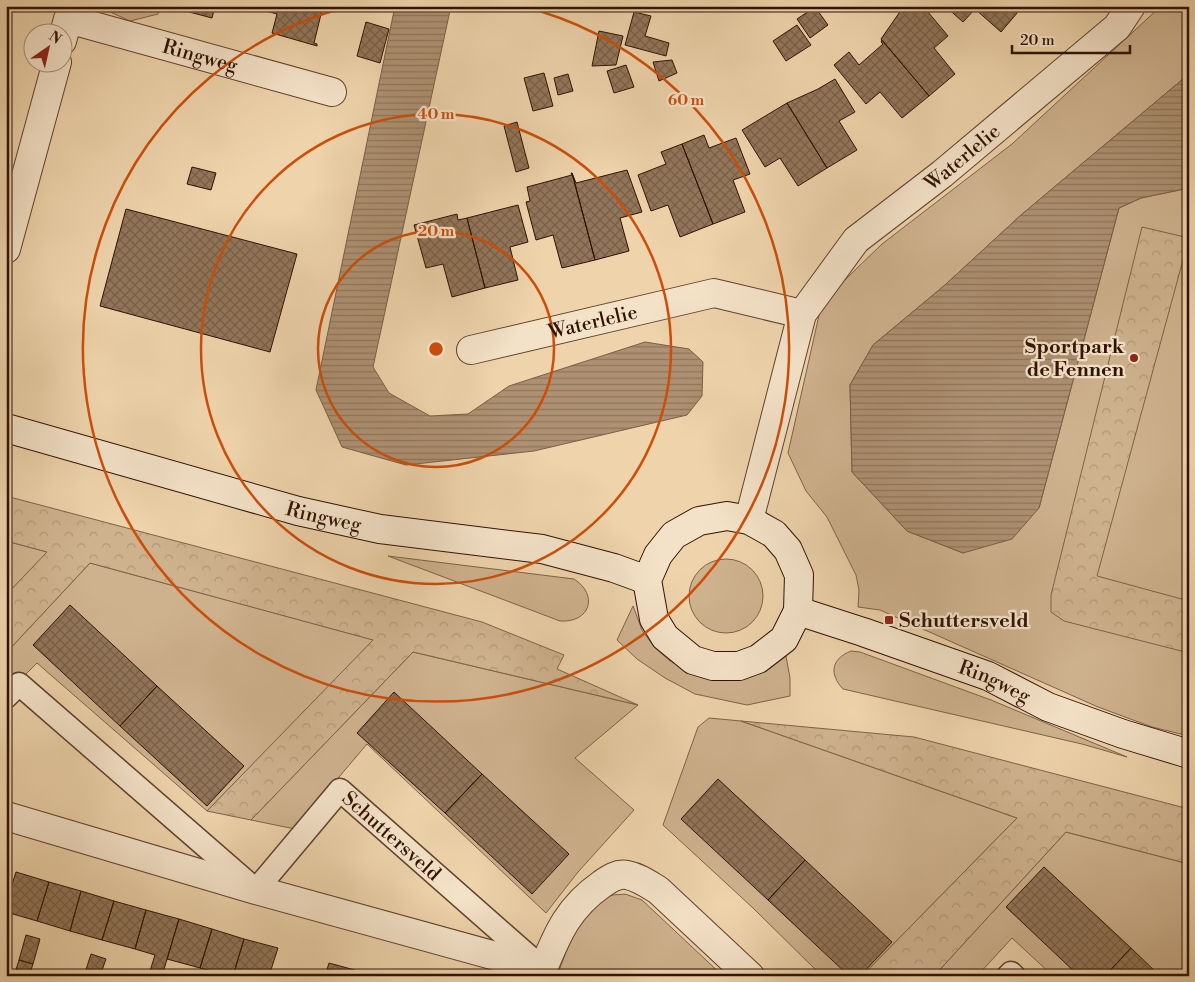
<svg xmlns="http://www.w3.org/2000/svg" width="1195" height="982" font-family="'Libre Bodoni',serif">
<defs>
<pattern id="forest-crowns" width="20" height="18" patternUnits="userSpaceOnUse" patternTransform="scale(1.25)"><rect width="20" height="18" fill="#ceb28e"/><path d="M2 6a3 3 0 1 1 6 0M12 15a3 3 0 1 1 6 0" fill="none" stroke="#b19879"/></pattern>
<pattern id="water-rules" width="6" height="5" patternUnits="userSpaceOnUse" patternTransform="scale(1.25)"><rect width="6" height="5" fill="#ad9172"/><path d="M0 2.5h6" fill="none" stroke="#8d755b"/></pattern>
<pattern id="building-cross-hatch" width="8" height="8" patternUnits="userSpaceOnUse" patternTransform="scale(1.25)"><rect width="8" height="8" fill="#92765a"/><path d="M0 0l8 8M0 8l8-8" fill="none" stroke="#785f48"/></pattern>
</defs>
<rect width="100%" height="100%" fill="#eed3ab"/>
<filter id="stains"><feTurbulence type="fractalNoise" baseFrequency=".004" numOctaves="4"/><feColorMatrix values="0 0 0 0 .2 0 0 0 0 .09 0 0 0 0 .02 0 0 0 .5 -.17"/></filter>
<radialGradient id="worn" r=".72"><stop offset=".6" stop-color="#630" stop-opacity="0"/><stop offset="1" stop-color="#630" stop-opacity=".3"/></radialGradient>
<path fill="#ceb28e" stroke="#7e6248" d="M97,6H160L158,14L130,21Z
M1161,6H1189V71L1183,79L1021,215L945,285L873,345L850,385L852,472L907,531L963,553L1039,508L1119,208L1141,198L1189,188V736L1152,727L1098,707L880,610L858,607L859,590L856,575L827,517L806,491L788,453L822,302L882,244L1012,144Z
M6,541L48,552L6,595Z
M388,556L574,579C599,595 590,623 560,621Z
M689 596a37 37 0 1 1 74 0a37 37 0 1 1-74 0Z
M90,563L374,640L207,811L37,663L6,694V653Z
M633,606L642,630L654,647L670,661L688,671L750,675L769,668L786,656L790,678V696L747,705L695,694L665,678L637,659L617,640Z
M851,651L860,652L991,700L1127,757L1082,744L843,689C829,674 831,659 851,651Z
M413,652L638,705L575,758L634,810L578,872L546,913L367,744L295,829L251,820Z
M709,718L741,721L1017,818L862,976H822L753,908L663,825L698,727Z
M1066,832L1189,864V976H1053L1012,938L977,976H934Z
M625,894L642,900L723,976H557C568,947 579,910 610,896C614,894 620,895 625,894Z"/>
<path fill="url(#forest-crowns)" stroke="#7e6248" d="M1142,227L1189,238L1097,576L1189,601V653L1064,621L1051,612V595Z
M6,496L482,622L564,655L557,669L638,705L413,652L251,820L207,811L373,640L90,563L6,653V595L47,552L6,541Z
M741,721L914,737L1189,809V864L1066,832L934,976H862L1017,818Z"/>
<path fill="url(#water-rules)" stroke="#7b5e45" d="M395,6H451L373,367L389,393L430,416L468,414L509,386L645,342L689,349L703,362L702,396L687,415L534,451L406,465L342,447L316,390Z
M1189,71V188L1141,198L1119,208L1039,508L1012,539L963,553L907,531L852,472L850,385L873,345L945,285L1021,215L1183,79Z"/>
<path fill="url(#building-cross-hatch)" stroke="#2f1202" d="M184,6H215L212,18L178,9L179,7L183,9Z
M247,6H323L314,43L317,44V46L272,33L277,14Z
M904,6H923L948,36L934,48L955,74L929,96L881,39Z
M945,6H1023L1001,32L975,9L963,22Z
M815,7L828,25L810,38L797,19Z
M634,12L651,16L645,36L669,43L666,56L625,45Z
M366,22L389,29L380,63L357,56Z
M797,25L811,45L786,61L773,41Z
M599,31L623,36L616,65L592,66Z
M882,40L929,96L902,118L880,92L866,104L834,65L849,52L859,65L883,44L881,42Z
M672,60L677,73L659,81L653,62Z
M626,65L634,87L614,93L607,71Z
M544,73L553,106L533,111L524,78Z
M568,74L573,91L558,95L554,78Z
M835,79L855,112L839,121L857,150L827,168L787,103L818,89Z
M787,103L827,168L798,186L780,158L765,167L742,130Z
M517,122L529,168L516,172L504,126Z
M704,135L709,148L736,138L750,174L733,180L745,212L713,224L682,144Z
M682,144L713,224L680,237L668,205L651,211L638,175L666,164L661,152Z
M192,167L216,173L211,190L187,184Z
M627,170L642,212L620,218L629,251L595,260L572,173L576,183Z
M571,173H572L595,260L562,268L553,235L536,240L526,202L530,201L527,187L572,175Z
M518,205L528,242L510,247L518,280L485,288L467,218Z
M126,209L297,254L270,352L100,306Z
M457,214L458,220L467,218L485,288L452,297L443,264L426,268L414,225Z
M70,605L157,686L120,726L33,645Z
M157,686L244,766L207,806L120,726Z
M394,692L482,774L445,813L357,733Z
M482,774L569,854L532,894L445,813Z
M718,779L805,860L768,900L681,819Z
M805,860L892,942L860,976H849L768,900Z
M1044,867L1131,948L1105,976H1079L1006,907Z
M16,872L49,882L37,921L6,912V903Z
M49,882L81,891L70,931L37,921Z
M81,891L114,901L102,940L70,931Z
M114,901L146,910L135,949L102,940Z
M146,910L179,919L162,976L150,971L155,955L135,949Z
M179,919L212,929L200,968L167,959Z
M212,929L244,939L233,976H227L200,968Z
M26,935L40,939L33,964L19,960Z
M244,939L278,948L269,976H233Z
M1131,948L1160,976H1105Z
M91,954L106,959L100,976H84Z
M19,960L33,964L29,976H14Z
M329,963L362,972L361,976H325Z"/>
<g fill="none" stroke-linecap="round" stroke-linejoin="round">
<defs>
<g id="service">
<path id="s1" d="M6,697L19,684L256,890L340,790L542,968"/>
<path d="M1008,976L1011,973L1014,976"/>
</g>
<g id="minor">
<path id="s2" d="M62,41L68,19L332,92"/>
<path d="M6,249L57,62"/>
<path id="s3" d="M471,350L714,293L802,314"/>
<path id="s4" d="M749,520L802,314L856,240L942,174L1117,27L1131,6"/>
<path d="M6,816L256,890L543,969C558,932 569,907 602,884C609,879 617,873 627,875C638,877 648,884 658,890L750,976"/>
</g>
<g id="secondary">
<path id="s5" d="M6,428L298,511L380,529L542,549L614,568L647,580"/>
<path d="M727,516L749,520L774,534L788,550L799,575L798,611L784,639L758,659L739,666H713L693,660L665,637L654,619L647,580L658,555L674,535L699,521Z"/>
<path id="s6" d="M798,611L863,632L988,676L1048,707L1123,734L1189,754"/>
</g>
</defs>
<use href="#service" stroke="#5f422c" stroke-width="25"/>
<use href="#minor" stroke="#5f422c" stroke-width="30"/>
<use href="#secondary" stroke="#2f1202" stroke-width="30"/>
<use href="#service" stroke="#f4e2c8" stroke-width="22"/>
<use href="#minor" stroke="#f4e2c8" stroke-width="28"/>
<use href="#secondary" stroke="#f4e2c8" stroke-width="28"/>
</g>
<g fill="none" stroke="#cc4e0a" stroke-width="2.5">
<circle cx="436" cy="349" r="118"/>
<circle cx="436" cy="349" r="235"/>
<path d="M521 6A353 353 0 1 1 351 6"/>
</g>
<g fill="#8f2418" stroke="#f4e2c8" stroke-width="2">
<circle cx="1134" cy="358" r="5"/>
<rect x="884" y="615" width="10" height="10" rx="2.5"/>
</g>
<g text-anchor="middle" stroke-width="4.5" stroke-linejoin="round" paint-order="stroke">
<g font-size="20" fill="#2f1202" stroke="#f4e2c8">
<text dy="7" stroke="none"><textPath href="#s2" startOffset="160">Ringweg</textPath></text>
<text dy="7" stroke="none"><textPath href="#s4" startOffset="439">Waterlelie</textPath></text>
<text dy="7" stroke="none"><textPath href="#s3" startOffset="125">Waterlelie</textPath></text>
<text dy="7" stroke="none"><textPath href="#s5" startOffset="330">Ringweg</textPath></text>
<text dy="7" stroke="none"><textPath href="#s6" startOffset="209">Ringweg</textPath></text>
<text dy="7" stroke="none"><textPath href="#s1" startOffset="532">Schuttersveld</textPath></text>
</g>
<g font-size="20" font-weight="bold" fill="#2f1202" stroke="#f4e2c8" text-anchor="end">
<text x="1124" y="353">Sportpark<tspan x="1124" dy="23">de Fennen</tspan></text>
<text x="899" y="627" text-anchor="start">Schuttersveld</text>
</g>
</g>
<circle cx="436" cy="349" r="8" fill="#cc4e0a" stroke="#f4e2c8" stroke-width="2.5"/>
<g font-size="15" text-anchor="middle" font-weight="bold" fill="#cc4e0a" stroke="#f4e2c8" stroke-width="4.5" stroke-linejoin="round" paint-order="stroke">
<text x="686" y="105">60 m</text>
<text x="436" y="119">40 m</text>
<text x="436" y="236">20 m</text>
</g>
<rect width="1195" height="982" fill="none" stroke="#eed3ab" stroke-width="25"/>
<rect x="8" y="8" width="1180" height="967" fill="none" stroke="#2f1202" stroke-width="2.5"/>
<rect x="12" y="12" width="1170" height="957" fill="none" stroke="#2f1202"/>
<g transform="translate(48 48) rotate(34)"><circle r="24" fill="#f4e2c8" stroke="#a58f79"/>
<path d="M0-4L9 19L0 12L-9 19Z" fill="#8f2418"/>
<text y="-8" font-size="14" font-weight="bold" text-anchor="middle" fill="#2f1202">N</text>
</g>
<path d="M1012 45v8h118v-8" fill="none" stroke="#2f1202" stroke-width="2.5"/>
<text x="1020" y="45" font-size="15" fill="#2f1202" stroke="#f4e2c8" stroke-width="4" paint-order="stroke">20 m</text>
<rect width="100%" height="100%" filter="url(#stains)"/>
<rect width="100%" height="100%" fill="url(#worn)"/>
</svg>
